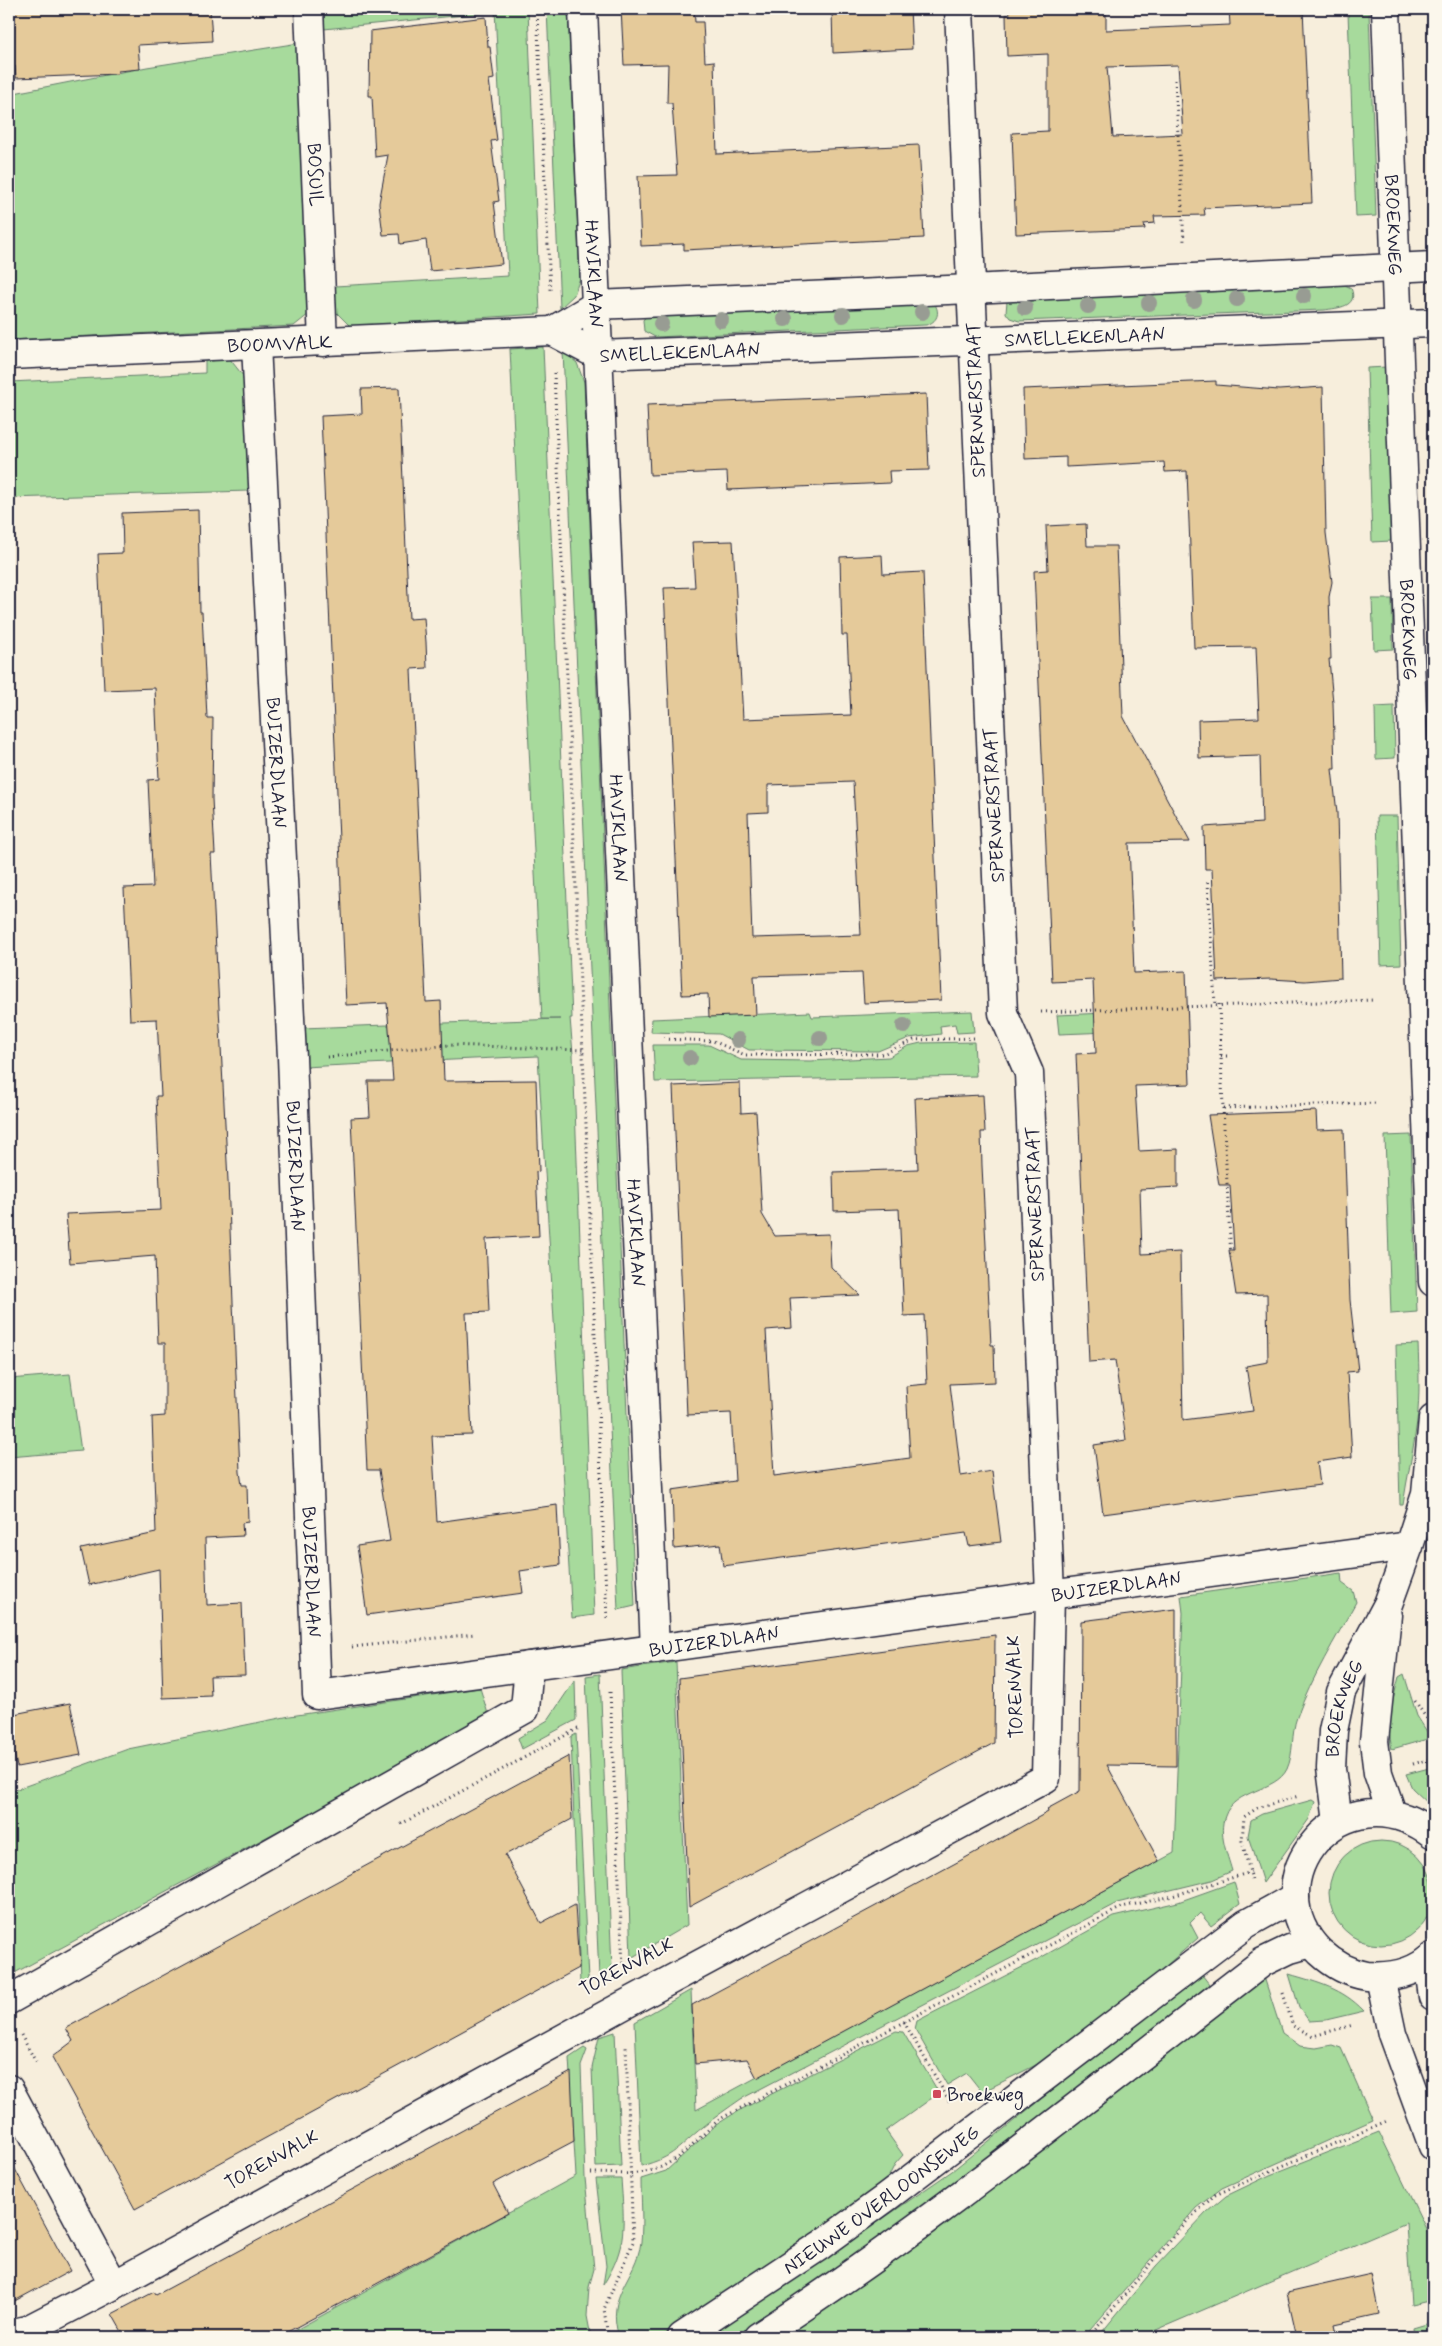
<svg xmlns="http://www.w3.org/2000/svg" width="1442" height="2346" font-family="Mynerve,sans-serif">
<rect width="100%" height="100%" fill="#f7eedc"/>
<filter id="ink" filterUnits="userSpaceOnUse"><feTurbulence type="fractalNoise" baseFrequency=".02" numOctaves="2"/><feDisplacementMap in="SourceGraphic" scale="10" xChannelSelector="R" yChannelSelector="G"/><feConvolveMatrix kernelMatrix="1 2 1 2 8 2 1 2 1" color-interpolation-filters="sRGB"/></filter>
<g filter="url(#ink)">
<path fill="#a7da9c" stroke="#647e6c" d="M323,9H528L540,314L350,326L336,312L335,286L508,276L495,9V12L324,29Z
M547,9H568L580,278L574,295L560,308Z
M1369,12L1376,216L1356,217L1348,13Z
M299,43L309,314L294,326L9,340V94L147,67Z
M1341,283L1351,288C1359,307 1338,308 1324,310L1019,321L1010,318L1006,313L1007,301L1012,298Z
M934,303C941,313 937,322 926,325L655,337L644,331L643,320L647,315Z
M543,347L572,1018H570L573,1054L594,1615L572,1618L538,1056L303,1067L301,1028L560,1019H542L510,349Z
M563,351L577,363L584,382L635,1606L618,1610Z
M205,358H229L244,377L249,491L9,498V382L205,373Z
M1387,367L1391,541L1372,542L1367,368Z
M1372,599H1392L1393,649L1374,650Z
M1394,706L1395,758L1376,759L1375,707Z
M1377,816H1397L1401,964L1381,965Z
M1184,1010L1185,1029L1059,1034L1057,1015Z
M972,1011L974,1032L957,1033L955,1024L940,1026L941,1034L909,1038L878,1051L749,1050L719,1034L651,1032L652,1019L810,1012L812,1017Z
M974,1042L976,1076L655,1082L653,1045H709L741,1060L810,1061L889,1057L908,1046L921,1043Z
M1411,1135L1417,1312L1391,1314L1385,1136Z
M1418,1344C1419,1370 1420,1395 1417,1421C1414,1449 1407,1477 1403,1505H1400L1396,1345Z
M70,1374L81,1451L9,1457V1379Z
M1341,1573L1342,1583L1353,1591L1356,1602C1335,1640 1312,1677 1297,1717C1291,1733 1294,1754 1287,1769C1276,1792 1234,1789 1225,1816C1218,1834 1227,1853 1232,1871L1212,1880L1117,1903L741,2099C728,2108 715,2117 703,2127C678,2147 675,2157 641,2166L635,2022L691,1990L696,2110L1174,1853L1183,1613L1181,1596Z
M1433,1588V1690C1426,1655 1425,1623 1433,1588Z
M676,1662L687,1925L631,1958L621,1670Z
M600,1674L612,1969L599,1977L586,1676Z
M1404,1674L1417,1716L1431,1738L1392,1749C1386,1723 1392,1703 1399,1677Z
M575,1680L576,1720L522,1749L518,1738L548,1720Z
M480,1688L489,1717L9,1976V1792L128,1749L290,1716Z
M576,1734L588,1980L580,1984L571,1737Z
M1433,1767V1808L1412,1788L1406,1774Z
M1312,1800L1315,1802L1309,1819L1263,1883L1248,1836L1251,1820L1262,1814Z
M1329 1893a52 52 0 1 1 104 0a52 52 0 1 1-104 0Z
M1234,1882L1240,1904L1211,1926L1200,1913L1190,1923L1198,1938L1074,2046L982,2092L967,2073L947,2085L915,2029L917,2021L1040,1958L1113,1917L1178,1902Z
M1199,1971L1209,1984L1132,2048L953,2189L737,2337H704L787,2285L952,2171Z
M1289,1974C1319,1983 1342,1988 1364,2011L1326,2020L1309,2021L1299,2007Z
M1264,1977L1282,2033L1300,2046L1316,2048L1332,2045L1341,2048L1373,2120L1222,2188L1196,2208L1084,2337H778C948,2227 1104,2100 1264,1977Z
M896,2031L903,2032L939,2093L886,2131L903,2155L895,2164L881,2192L660,2337H619C605,2294 636,2279 641,2242C643,2222 641,2200 641,2179L666,2171L716,2125L738,2111Z
M615,2032L621,2166L596,2167L592,2068L599,2037Z
M584,2048L587,2050L581,2066L585,2178L594,2269L589,2287L587,2316L591,2337H283L576,2176L569,2058Z
M1379,2132L1428,2233L1433,2232V2300L1411,2305L1406,2223L1140,2337H1098L1156,2266L1207,2212L1226,2196L1270,2175Z
M596,2179H621C624,2223 628,2246 603,2285L606,2266Z
M1433,2322V2337H1414L1413,2328Z"/>
<path fill="#e5ca9a" stroke="#22223b" fill-rule="evenodd" d="M9,9H210L212,41L138,45L140,69L118,71V74L16,78L15,66H9Z
M621,9H694L695,22H703L705,62L714,61L717,154L919,145L924,238L684,250V244L641,246L638,176L677,175L672,103H667L668,64L624,65Z
M832,9H910L912,49L833,53Z
M1009,9H1093V13L1106,12V30L1230,25L1229,9H1303L1312,203L1204,208L1205,215L1154,216L1155,223L1144,224L1145,229L1016,234L1012,133L1048,131V54L1007,56L1006,15H1010ZM1178,65L1183,134L1113,137L1107,67Z
M486,17L488,47H490L494,79L489,80L497,140L491,141L499,201L494,202L502,264L430,271L426,240L400,244L399,234L383,235L379,203L388,155L375,157L372,96H369L370,31Z
M1216,381V385L1279,390L1323,387L1326,533L1332,582L1329,597L1331,659H1329L1333,703L1335,769H1332L1337,813L1341,978L1305,981L1271,979L1217,981L1212,869H1205L1204,827L1262,823L1260,756L1199,758L1198,720L1259,718L1256,647L1194,648L1187,471L1165,472L1164,462L1066,467V457L1025,459L1023,389Z
M399,388L409,619L424,618L426,642L427,668L411,669L426,1002L441,1001L444,1081L536,1080L539,1171L536,1172L539,1236L486,1239L489,1312L466,1313L472,1435L432,1436L437,1522L557,1505L560,1565L520,1571L523,1593L367,1615L357,1546L390,1541L379,1470H367L351,1118L370,1117L368,1081H393L387,1003L346,1005L321,416L362,414L361,389Z
M926,394L929,470L889,471L890,483L728,490L727,472L650,475L647,405Z
M198,510L200,612H202L207,718H213L212,799L215,854H211L228,1181L240,1472L242,1485H247L248,1522L242,1523L243,1536L205,1538L207,1605L242,1603L245,1675L210,1676L211,1696L163,1698L159,1569L89,1585L81,1549L156,1533L152,1417L165,1416V1343H158L155,1256L70,1263L66,1214L161,1210L156,1096H161L157,1019L130,1020L124,888L153,887L148,780L159,779L155,688L104,690L98,554L123,553L122,513Z
M1086,524L1087,546H1116L1123,716L1190,842L1129,843L1134,973L1186,971L1190,1084L1135,1086L1139,1151L1178,1149V1187L1140,1189L1142,1254L1180,1252L1183,1420L1253,1411L1246,1366L1268,1362L1267,1294L1236,1295L1229,1250H1234L1230,1185H1219L1208,1115L1316,1111L1317,1130L1344,1129L1350,1300L1358,1371L1347,1372L1352,1457L1317,1462L1320,1485L1103,1514L1094,1445L1126,1440L1115,1360L1089,1362L1076,1054L1096,1053L1093,980L1052,982L1034,571L1048,570L1046,526Z
M733,541L743,719L851,715L847,635H842L840,557L882,555L883,574L923,572L941,1000L864,1003L862,973L754,976L756,1015L709,1017L708,994L682,995L664,588L695,587L692,542ZM853,782L861,935L752,938L748,813L768,812V785Z
M740,1083L741,1113L756,1112L762,1214L775,1236L829,1234L831,1267L860,1295L790,1298L792,1328L766,1330L774,1476L910,1458L906,1386L927,1384L924,1315L904,1316L899,1209L834,1211L833,1172L918,1169L915,1098L983,1095L985,1132H981L982,1166L991,1345H994L995,1382L950,1384L961,1476L992,1471L1001,1542L969,1546L966,1533L723,1566L720,1544L674,1549L672,1490L735,1481L731,1413L687,1415L673,1086Z
M1176,1609V1766L1107,1765L1159,1861L757,2078L747,2059L695,2064L692,2005L965,1858L1048,1812L1047,1809L1080,1791L1081,1621Z
M995,1635L994,1743L689,1907L679,1678Z
M70,1703L81,1755L17,1767L9,1729V1715Z
M569,1756L572,1819L505,1855L541,1923L575,1905L579,1968L135,2209L52,2057L73,2041L66,2028Z
M571,2072L574,2141L493,2184L508,2213L278,2337H125L112,2314L154,2292L156,2295Z
M9,2158L70,2271L9,2304Z
M1371,2274L1379,2314L1334,2324L1337,2337H1297L1287,2293Z"/>
<g fill="none" stroke-linecap="round" stroke-linejoin="round">
<defs>
<g id="minor">
<path id="s1" d="M309,9L323,342"/>
<path id="s2" d="M583,9L655,1649"/>
<path id="s3" d="M1386,9L1433,1282"/>
<path id="s4" d="M552,331L598,355L1433,323"/>
<path id="s5" d="M256,345L292,1057L317,1695L1409,1546"/>
<path id="s6" d="M9,355L552,331L596,305L971,289L1433,266"/>
<path d="M1387,1615L1374,1741L1378,1773L1392,1813"/>
<path id="s7" d="M1338,1822L1331,1768L1333,1731L1341,1692L1388,1604L1409,1546L1426,1494L1433,1419"/>
<path d="M1433,1834C1342,1765 1249,1882 1320,1952C1333,1964 1349,1973 1367,1976C1391,1978 1415,1973 1433,1956"/>
<path d="M1428,1960L1433,1997"/>
<path d="M1380,1977L1392,2034L1433,2146"/>
<path d="M9,2000L525,1709L529,1666"/>
<path d="M9,2089L114,2285L624,2005L1046,1778L1050,1595L1029,1073L1003,1013L959,9"/>
<path d="M9,2334L27,2330L114,2285"/>
<path id="s8" d="M682,2337L821,2245L887,2197L1246,1924L1295,1897"/>
<path d="M758,2337C934,2223 1097,2089 1263,1962L1290,1949L1311,1943"/>
</g>
</defs>
<use href="#minor" stroke="#22223b" stroke-width="31"/>
<path stroke="#22223b" stroke-width="3" stroke-dasharray="1 4" stroke-linecap="butt" d="M537,9L550,290
M772,9V15
M1175,80L1184,242
M554,373L607,1618
M1208,882L1215,1004
M1219,1004L1223,1108L1378,1103
M1041,1012L1375,1000
M664,1039L713,1041L745,1055L883,1054L914,1040L975,1038
M1221,1056H1230
M327,1057L449,1045L583,1050
M1223,1108L1231,1258
M352,1647L475,1634
M610,1692L623,1966
M1415,1701L1433,1728
M1413,1764L1433,1758
M401,1824L581,1727
M1252,1880L1242,1841L1244,1817L1257,1808L1299,1796
M1283,1993L1293,2026L1313,2036L1353,2025
M904,2022L951,2104
M21,2035L36,2062
M591,2173C611,2173 633,2176 653,2170C678,2163 700,2136 720,2119L1122,1907L1169,1897L1251,1872
M594,2336L595,2337
M608,2337L604,2309L633,2242L626,2047
M1089,2337L1188,2220L1215,2195L1387,2121"/>
<use href="#minor" stroke="#fbf7ec" stroke-width="28"/>
</g>
<g fill="#989c93">
<circle cx="1304" cy="296" r="8"/>
<circle cx="1237" cy="299" r="8"/>
<circle cx="1194" cy="300" r="8"/>
<circle cx="1149" cy="303" r="8"/>
<circle cx="1088" cy="306" r="8"/>
<circle cx="1025" cy="308" r="8"/>
<circle cx="922" cy="312" r="8"/>
<circle cx="843" cy="315" r="8"/>
<circle cx="785" cy="319" r="8"/>
<circle cx="721" cy="320" r="8"/>
<circle cx="661" cy="324" r="8"/>
<circle cx="904" cy="1026" r="8"/>
<circle cx="820" cy="1038" r="8"/>
<circle cx="738" cy="1040" r="8"/>
<circle cx="690" cy="1058" r="8"/>
</g>
</g>
<rect fill="#d1495b" stroke="#fbf7ec" stroke-width="2" x="932" y="2089" width="10" height="10" rx="2.5"/>
<g text-anchor="middle" stroke-width="4" stroke-linejoin="round" paint-order="stroke">
<g font-size="19" fill="#22223b" stroke="#fbf7ec">
<text dy="7" stroke="none"><textPath href="#s1" startOffset="166">BOSUIL</textPath></text>
<text dy="7" stroke="none"><textPath href="#s3" startOffset="216">BROEKWEG</textPath></text>
<text dy="7" stroke="none"><textPath href="#s2" startOffset="265">HAVIKLAAN</textPath></text>
<text dy="7" stroke="none"><textPath href="#s4" startOffset="539">SMELLEKENLAAN</textPath></text>
<text dy="7" stroke="none"><textPath href="#s6" startOffset="271">BOOMVALK</textPath></text>
<text dy="7" stroke="none"><textPath href="#s4" startOffset="134">SMELLEKENLAAN</textPath></text>
<text transform="translate(975 400) rotate(-92)" y="7">SPERWERSTRAAT</text>
<text dy="7" stroke="none"><textPath href="#s3" startOffset="621">BROEKWEG</textPath></text>
<text dy="7" stroke="none"><textPath href="#s5" startOffset="418">BUIZERDLAAN</textPath></text>
<text transform="translate(993 805) rotate(-93)" y="7">SPERWERSTRAAT</text>
<text dy="7" stroke="none"><textPath href="#s2" startOffset="820">HAVIKLAAN</textPath></text>
<text dy="7" stroke="none"><textPath href="#s5" startOffset="822">BUIZERDLAAN</textPath></text>
<text transform="translate(1034 1204) rotate(-92)" y="7">SPERWERSTRAAT</text>
<text dy="7" stroke="none"><textPath href="#s2" startOffset="1225">HAVIKLAAN</textPath></text>
<text dy="7" stroke="none"><textPath href="#s5" startOffset="1228">BUIZERDLAAN</textPath></text>
<text dy="7" stroke="none"><textPath href="#s5" startOffset="2158">BUIZERDLAAN</textPath></text>
<text dy="7" stroke="none"><textPath href="#s5" startOffset="1752">BUIZERDLAAN</textPath></text>
<text transform="translate(1014 1687) rotate(-92)" y="7">TORENVALK</text>
<text dy="7" stroke="none"><textPath href="#s7" startOffset="116">BROEKWEG</textPath></text>
<text transform="translate(626 1966) rotate(-28)" y="7">TORENVALK</text>
<text transform="translate(271 2159) rotate(-29)" y="7">TORENVALK</text>
<text dy="7" stroke="none"><textPath href="#s8" startOffset="242">NIEUWE OVERLOONSEWEG</textPath></text>
</g>
<g font-size="19" fill="#22223b" stroke="#fbf7ec" text-anchor="start">
<text x="947" y="2101">Broekweg</text>
</g>
</g>
<rect width="1442" height="2346" fill="none" stroke="#fbf7ec" stroke-width="30"/>
<rect x="15" y="15" width="1412" height="2316" fill="none" stroke="#22223b" stroke-width="2" filter="url(#ink)"/>
</svg>
